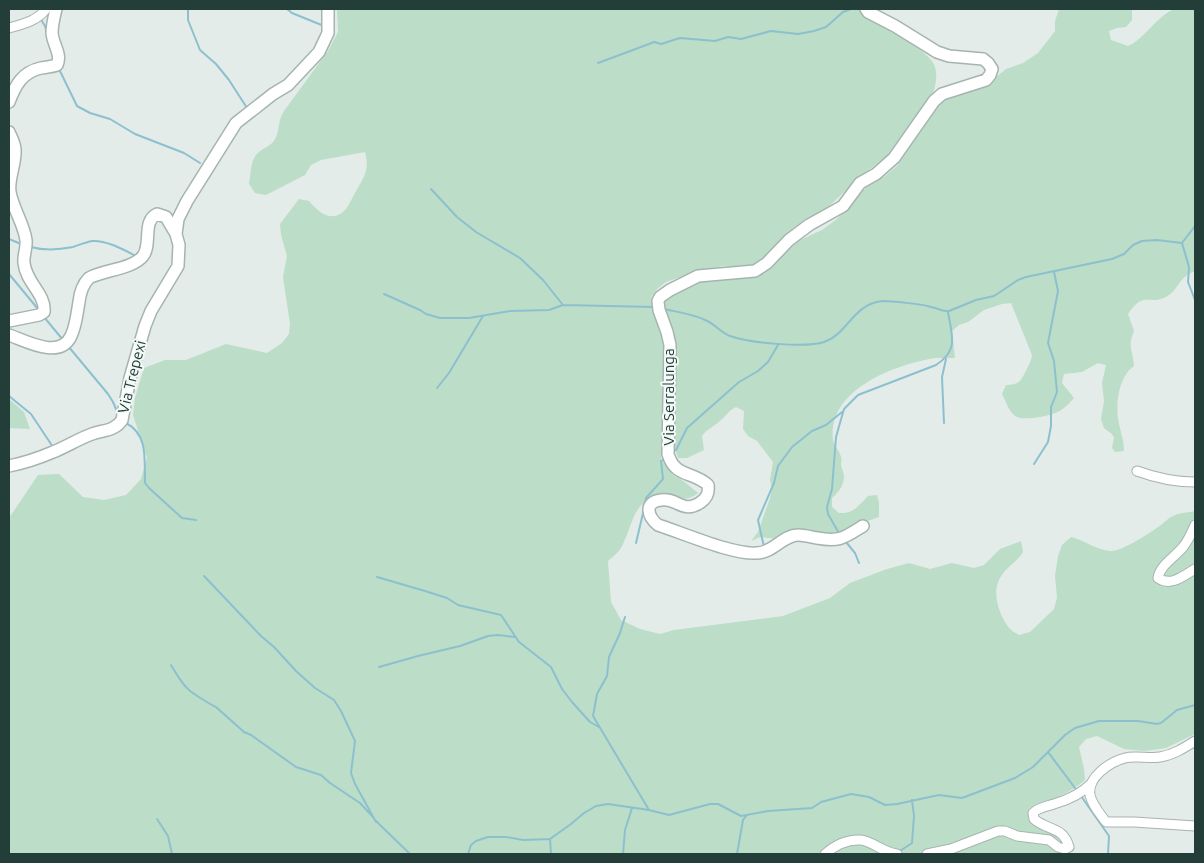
<svg xmlns="http://www.w3.org/2000/svg" width="1204" height="863" font-family="Ubuntu,sans-serif">
<rect width="100%" height="100%" fill="#e3ece9"/>
<path fill="#bcddc7" d="M337,9H862C876,29 929,47 935,67C938,77 935,89 931,98L888,155L866,172L829,206L787,235L765,257L755,264L744,267L724,266L699,271L666,282L657,289L651,297L652,308L664,344L661,459L673,475L682,480L698,493C679,508 669,488 650,498C633,507 631,528 623,544C620,551 614,556 608,561L611,602L621,620L640,629L660,634L674,630L783,616L830,598L850,583L887,569L909,563L930,569L952,563L974,568L984,565L1000,549L1021,541L1023,552C1017,562 1008,566 1002,575C990,590 999,615 1009,628C1011,631 1016,633 1019,635L1030,632L1054,609L1057,598L1055,576L1058,556L1062,545L1071,537C1084,540 1096,550 1110,551C1122,552 1151,532 1161,525C1165,522 1168,518 1173,516C1181,512 1187,513 1195,511V734L1166,748L1145,751L1124,749L1097,736L1086,739L1079,747L1084,769L1085,780C1069,794 1049,801 1029,808L1028,819C1037,829 1052,829 1059,839C1062,843 1064,850 1066,854H9V518L38,475L59,474L83,497L104,500L126,495L141,479L147,458L133,415L135,398L144,368L165,360H186L226,344L267,353L282,343L289,334L290,324L283,277L287,256L281,235L280,224L299,199L309,201C318,212 332,224 345,210C349,206 352,198 355,193C364,177 370,170 365,152L321,160L311,165L305,175L266,195L255,193L249,184C251,175 250,159 258,153C263,148 269,147 274,141C280,132 277,122 284,111L328,51L338,32Z
M1059,9H1132V20L1126,27L1117,28L1109,31L1111,40L1128,46C1145,39 1158,14 1175,9C1181,7 1189,9 1195,9V271C1178,277 1179,290 1166,297C1148,306 1144,290 1128,314L1134,331C1127,348 1133,350 1134,366C1118,377 1115,406 1119,424C1121,434 1124,441 1124,451L1115,452L1112,448L1114,438L1112,434L1104,428L1101,419L1104,401L1102,383L1106,365L1098,363L1082,372L1064,374L1062,383L1074,398C1069,404 1061,412 1052,414C1045,417 1023,420 1017,417C1009,413 1006,401 1002,394L1006,385C1020,384 1020,382 1026,371C1029,364 1031,362 1032,355L1011,303L1002,304L984,310L968,322L959,325L952,331L955,358C949,358 942,358 936,358C896,364 827,389 833,440C834,446 840,451 841,457C842,459 841,462 841,465C841,468 844,472 844,476C844,485 839,492 832,498V507L839,513C854,514 858,506 868,496L877,495L879,503V517L862,523L834,537L778,539L760,537L751,541L758,532L770,498L772,489L770,480L773,462L757,441L748,436L743,429L744,411L736,407C728,411 727,415 721,420C714,427 708,428 702,436L704,450L687,458H678L673,441L663,303L665,298L684,287L701,281L746,278L764,273L798,241L822,230L837,219L868,185L884,177L897,166L934,108L949,96L985,86L1006,69L1023,63L1038,53L1055,31V21Z
M9,399L24,412L30,429L9,428Z"/>
<g fill="none" stroke-linecap="round" stroke-linejoin="round">
<path stroke="#8dc0cf" stroke-width="2" d="M188,9V20L200,50L216,64L229,80L247,108
M287,9L292,13L324,26
M40,18L45,26L53,56
M598,63L649,44L654,42L661,44L680,38L715,41L728,37L741,39L771,31L798,34L814,31L826,27L843,12L851,9
M59,69L77,106L90,113L110,119L135,134L184,153L200,163
M431,189L457,217L476,232L520,258L543,280L563,305
M9,239L21,244
M1182,243L1189,267L1188,282L1195,300
M31,247C45,251 58,250 73,247C79,245 86,242 92,241C107,240 124,250 136,256
M9,274L38,309
M384,294L420,310L426,314L440,318H469L510,311L549,310L563,305L655,307
M664,309C677,312 693,314 705,320C714,323 721,333 730,336C749,343 806,348 824,342C847,335 853,304 882,301C891,301 922,304 931,307C938,308 943,312 949,311L976,300L994,296L1018,280L1026,277L1112,259L1124,254L1133,245L1142,241L1157,240L1182,243L1195,226
M44,317L63,340
M68,346L108,394L113,402L119,416
M437,388L449,373L483,316
M9,396L31,414L53,447
M126,423C149,435 144,461 145,483L149,488L182,518L196,520
M944,423L942,377L946,359
M673,452L676,450L687,428L739,382L758,371L768,362L778,345
M1034,464L1048,442L1051,426V407L1057,392L1054,361L1048,343L1058,291L1054,272
M645,504L646,498L663,479L661,461L666,458
M840,535L828,514L827,507L832,489L836,437L844,409L858,395L936,365C959,350 952,336 948,312
M846,542L855,553L859,563
M636,543L644,509
M764,547L758,520L774,483L778,466L792,447L812,431L826,425L842,412
M204,576L261,636L274,647L296,671L315,688L334,700L341,711L355,741L351,773L355,784L376,822
M377,577L425,591L447,598L458,605L501,615L519,642L551,667L562,689L572,702L590,722L599,727
M625,617L620,633L609,657L607,676L597,694L593,716L649,810
M171,665C176,673 181,683 188,689C190,692 213,706 216,707L244,732L251,735L296,767L321,775L330,783L360,803L373,817
M379,667L418,656L460,646L488,636L498,635L515,637
M1048,752L1078,792
M1081,796L1109,836L1108,854
M157,819L168,836L172,854
M376,821L410,854
M550,839L551,854
M900,851L912,843L914,816L912,800
M468,854L471,845L476,841L488,837H506L523,840L550,839L571,824L584,813L596,806L608,804L649,810L669,815L710,804H718L741,816L768,811L812,808L821,802L851,794L869,797L885,805L897,804L939,795L962,798L1015,778L1033,767L1065,735L1075,728L1099,721H1138L1157,724L1161,723L1177,710L1195,705
M623,854L625,830L632,808
M737,854L743,820L746,816"/>
<defs>
<path id="minor" d="M9,28C23,24 37,21 46,9
M1137,471C1156,478 1175,482 1195,482
M1195,525C1192,532 1188,541 1183,547C1175,557 1160,565 1158,578C1171,587 1183,576 1195,569
M1195,741C1184,748 1173,755 1160,757C1149,759 1136,755 1125,758C1110,762 1087,777 1090,795C1092,805 1101,815 1106,822H1134L1195,826
M825,854C834,846 847,839 861,840C872,841 884,853 897,854
M927,854L951,849L998,831H1005L1017,836L1049,840L1058,847L1065,849L1069,847C1063,826 1048,831 1034,819L1033,813C1039,807 1045,807 1054,804C1068,800 1081,794 1092,783"/>
<path id="tertiary" d="M9,102C15,86 22,72 41,68C46,67 51,67 57,65C62,54 53,45 52,33C52,25 54,17 56,9
M9,132C11,137 15,143 15,150C16,164 8,178 10,192C13,209 24,224 26,240C27,248 23,256 24,263C26,283 46,294 44,312L39,315L9,321
M9,335C26,341 60,360 71,336C76,326 77,313 79,302C80,293 82,285 89,278C103,270 133,269 143,256C152,244 142,221 157,214L166,217L176,234
M9,466C24,463 39,458 53,452C66,447 78,439 92,434C103,430 115,431 122,420L130,378L145,326L151,311L178,266L179,245L176,234L178,219L187,201L236,123L273,94L288,85L319,52L328,33V9
M863,526C844,538 840,542 817,538C811,537 804,535 798,535C783,535 773,553 757,553C733,555 683,533 658,525C648,517 643,502 661,500C677,497 683,515 701,502C708,497 709,492 708,485C693,471 675,478 668,454L670,345L667,332L659,310L658,301L660,297L670,290L698,276L755,271L767,263L789,240L809,225L843,206L860,183L876,174L894,158L934,101L942,94L986,80L990,75L992,69L988,63L983,59L949,56L937,52L895,26L868,12L866,9"/>
</defs>
<use href="#minor" stroke="#a6b4b0" stroke-width="11"/>
<use href="#tertiary" stroke="#a6b4b0" stroke-width="14"/>
<use href="#minor" stroke="#fff" stroke-width="9"/>
<use href="#tertiary" stroke="#fff" stroke-width="11"/>
</g>
<g text-anchor="middle" stroke-width="4" stroke-linejoin="round" paint-order="stroke">
<g font-size="15" fill="#233d38" stroke="#f3f9f6">
<text transform="translate(132 377) rotate(-76)" y="5">Via Trepexi</text>
<text transform="translate(669 397) rotate(-90)" y="5">Via Serralunga</text>
</g>
</g>
<rect width="1204" height="863" fill="none" stroke="#233d38" stroke-width="20"/>
</svg>
